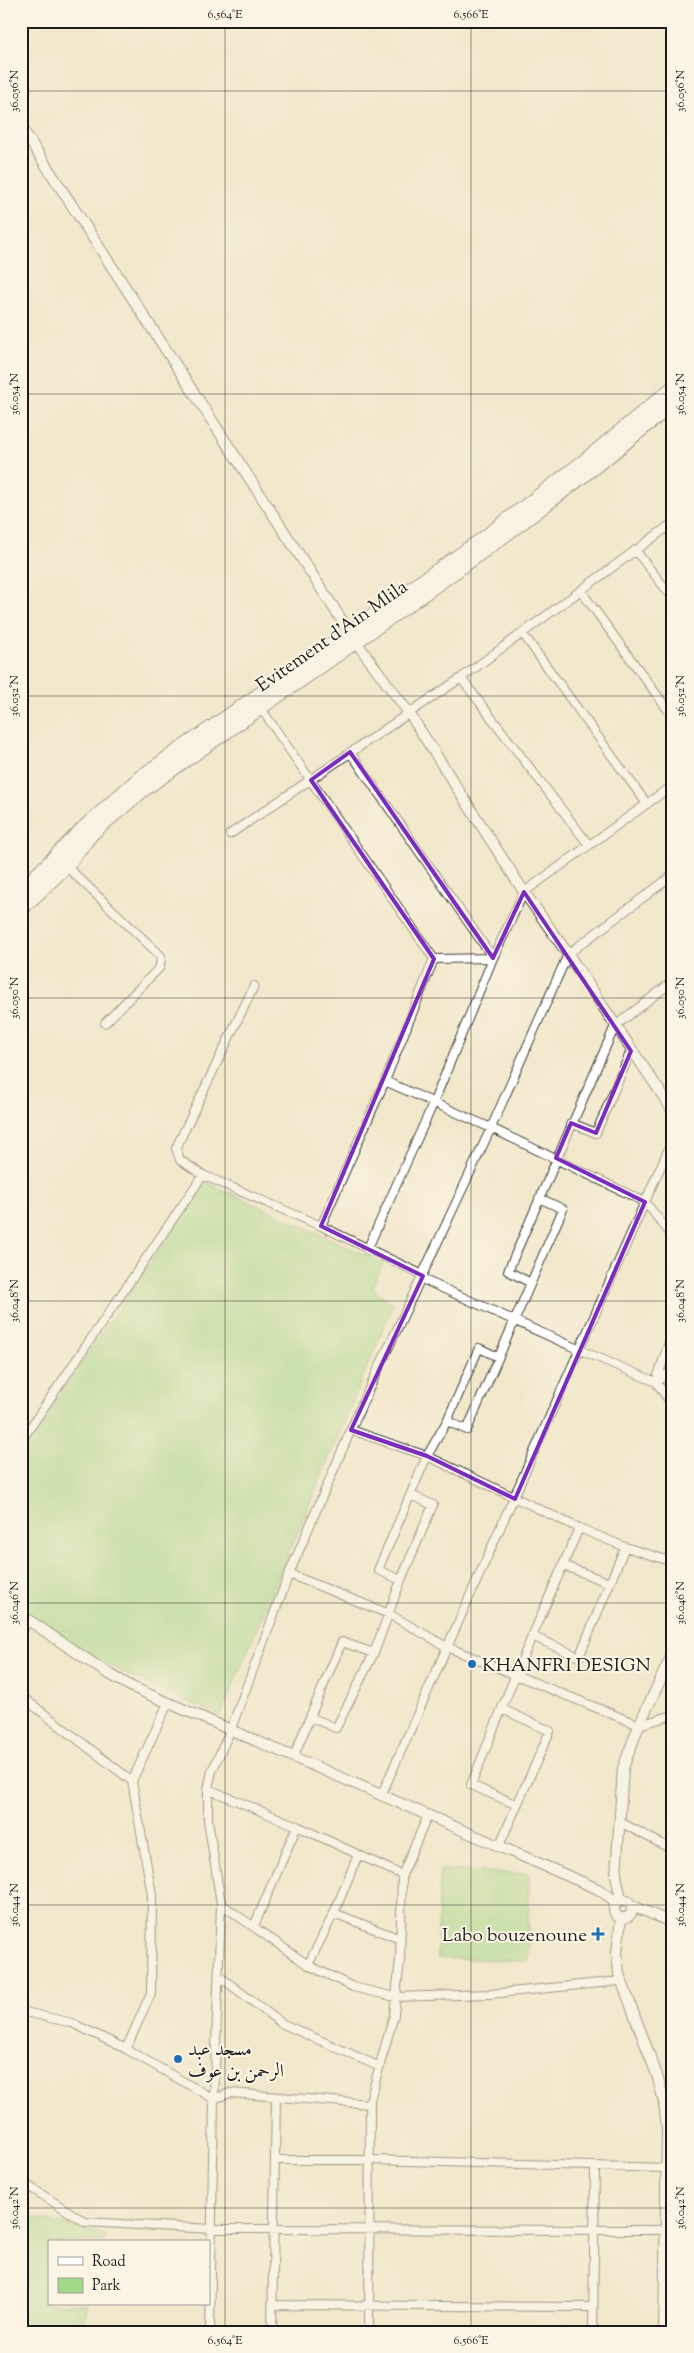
<svg xmlns="http://www.w3.org/2000/svg" width="694" height="2353" font-family="'Sorts Mill Goudy',Amiri,serif">
<rect width="100%" height="100%" fill="#fcf5e5"/>
<filter id="ink" filterUnits="userSpaceOnUse"><feTurbulence type="fractalNoise" baseFrequency=".02" numOctaves="2"/><feDisplacementMap in="SourceGraphic" scale="10" xChannelSelector="R" yChannelSelector="G"/><feConvolveMatrix kernelMatrix="1 2 1 2 8 2 1 2 1" color-interpolation-filters="sRGB"/></filter>
<filter id="wash" filterUnits="userSpaceOnUse"><feTurbulence type="fractalNoise" baseFrequency=".0096" numOctaves="4" result="noise"/><feDisplacementMap in="SourceGraphic" scale="20" xChannelSelector="R" yChannelSelector="G"/><feGaussianBlur stdDeviation="1.12" result="paint"/><feColorMatrix in="noise" values="0 0 0 0 0 0 0 0 0 0 0 0 0 0 0 0 0 1.4 0 .05"/><feComposite in="paint" operator="in"/></filter>
<g filter="url(#wash)">
<rect width="100%" height="100%" fill="#f1e7ca"/>
<path fill="#a1d98a" stroke="#5e7a53" d="M206,1182L383,1263L373,1286L377,1294L394,1303L220,1716L96,1660L21,1610V1450Z
M440,1870L529,1874L528,1961L437,1958Z
M21,2218H35L105,2235L104,2242H49V2304H88L82,2332H21Z"/>
</g>
<g filter="url(#ink)">
<g fill="none" stroke-linecap="round" stroke-linejoin="round">
<defs>
<path id="street" d="M635,550L673,598
M581,591L673,717
M523,634L647,804
M461,678L589,845
M260,707L434,959
M230,834L461,678L673,523
M66,866L161,956L160,967L105,1023
M254,986L176,1148L180,1160L203,1175L321,1226L423,1275
M385,1081L491,1128L645,1202L673,1237
M571,1123L596,1133L631,1051
M321,1226L385,1081L434,959L493,958L350,752
M367,1250L433,1104L493,958L524,892L673,785
M422,1279L580,1350L656,1382L673,1330
M529,1282L508,1271L615,1026L673,981
M673,1370L656,1382L673,1406
M447,1421L467,1430L563,1209L539,1198
M351,1430L427,1456L579,1528L625,1547L673,1562
M21,1441L203,1175
M579,1528L563,1565L609,1583
M289,1574L389,1614L447,1647L639,1725L673,1715
M401,1580L378,1570L427,1456L447,1421L479,1348L498,1357
M21,1632L29,1620
M532,1636L579,1657L625,1547
M21,1696L132,1781L168,1703
M310,1717L342,1642L374,1653
M293,1758L310,1717L336,1728L374,1653L401,1580L433,1505L411,1495
M208,1789L297,1826L402,1875
M381,1796L673,1139
M517,1805L471,1785L515,1676L563,1565
M620,1822L673,1850
M499,1846L550,1731L502,1709
M221,1904L308,1965L353,1987L395,1997L490,1994L620,1981
M334,1913L400,1939
M254,1926L297,1826
M308,1965L334,1913L358,1855
M219,1976L281,2023L380,2067
M21,2011L72,2023L126,2049L214,2099L230,2093L370,2104
M126,2049L151,1993L152,1895L132,1781
M275,2160H370L666,2168
M22,2182L85,2222L212,2229L664,2230
M273,2305L593,2307
M210,2332L214,2099L221,1904L208,1820V1789L212,1771L230,1731L289,1574L362,1404L491,1128L568,954L673,875
M272,2332L276,2098
M369,2332L370,2100L394,2015L400,1960L402,1875L428,1815
M593,2332L595,2166"/>
<path id="secondary" d="M21,127L356,642L409,713L524,892L568,954L673,1111
M21,1615L104,1671L132,1687L598,1889L617,1902
M621,1899L616,1875L623,1768L639,1725L673,1653
M614 1909a9 9 0 1 1 18 0a9 9 0 1 1-18 0Z
M633,1906L673,1923
M621,1918L617,1952L619,1974L657,2075L664,2102L667,2128L664,2332"/>
<path id="highway" d="M21,891L85,827L141,777L483,539L586,460L673,388
M21,909L66,866L92,833L144,789C322,663 505,544 673,403"/>
</defs>
<use href="#street" stroke="#3c3a36" stroke-width="10"/>
<use href="#secondary" stroke="#3c3a36" stroke-width="12"/>
<use href="#highway" stroke="#3c3a36" stroke-width="16"/>
<use href="#street" stroke="#fff" stroke-width="8"/>
<use href="#secondary" stroke="#fff" stroke-width="10"/>
<use href="#highway" stroke="#fff" stroke-width="14"/>
</g>
</g>
<path d="M0 0H694V2353H0ZM350,752L493,958L524,892L631,1051L596,1133L571,1123L556,1158L645,1202L515,1499L427,1456L351,1430L423,1276L321,1226L434,959L311,780Z" fill="#f1e7ca" fill-opacity=".55" fill-rule="evenodd"/>
<path fill="none" stroke="#7b2cbf" stroke-width="4" stroke-linejoin="round" d="M350,752L493,958L524,892L631,1051L596,1133L571,1123L556,1158L645,1202L515,1499L427,1456L351,1430L423,1276L321,1226L434,959L311,780Z"/>
<path fill="none" stroke="#1c1c1c" stroke-width="1" stroke-opacity="0.45" d="M225,21V2332M471,21V2332M21,91H673M21,394H673M21,696H673M21,998H673M21,1301H673M21,1603H673M21,1905H673M21,2208H673"/>
<g fill="#1f6fb2" stroke="#fcf5e5" stroke-width="2">
<circle cx="472" cy="1664" r="5"/>
<path d="M595.5 1926.5h5v5h5v5h-5v5h-5v-5h-5v-5h5z"/>
<circle cx="178" cy="2059" r="5"/>
</g>
<g text-anchor="middle" stroke-width="4" stroke-linejoin="round" paint-order="stroke">
<g font-size="19" fill="#1c1c1c" stroke="#fcf5e5">
<text transform="translate(331 635) rotate(-35)" y="7">Evitement d'Ain Mlila</text>
</g>
<g font-size="19" fill="#1c1c1c" stroke="#fcf5e5" text-anchor="start">
<text x="482" y="1671">KHANFRI DESIGN</text>
<text x="587" y="1941" text-anchor="end">Labo bouzenoune</text>
<text x="188" y="2055">مسجد عبد<tspan x="188" dy="22">الرحمن بن عوف</tspan></text>
</g>
</g>
<rect width="694" height="2353" fill="none" stroke="#fcf5e5" stroke-width="55"/>
<rect x="48" y="2240" width="162" height="65" fill="#fcf5e5" stroke="#a29e95"/>
<rect x="58" y="2257" width="25" height="8" fill="#ffffff" stroke="#a29e95"/>
<text x="92" y="2266" font-size="15" fill="#1c1c1c">Road</text>
<rect x="58" y="2278" width="25" height="15" fill="#a1d98a" stroke="#a29e95"/>
<text x="92" y="2290" font-size="15" fill="#1c1c1c">Park</text>
<rect x="28" y="28" width="638" height="2298" fill="none" stroke="#1c1c1c" stroke-width="2"/>
<g font-size="12" text-anchor="middle" fill="#1c1c1c">
<text x="225" y="18">6.564°E</text>
<text x="471" y="18">6.566°E</text>
<text transform="translate(14 91) rotate(-90)" y="4">36.056°N</text>
<text transform="translate(680 91) rotate(-90)" y="4">36.056°N</text>
<text transform="translate(14 394) rotate(-90)" y="4">36.054°N</text>
<text transform="translate(680 394) rotate(-90)" y="4">36.054°N</text>
<text transform="translate(14 696) rotate(-90)" y="4">36.052°N</text>
<text transform="translate(680 696) rotate(-90)" y="4">36.052°N</text>
<text transform="translate(14 998) rotate(-90)" y="4">36.050°N</text>
<text transform="translate(680 998) rotate(-90)" y="4">36.050°N</text>
<text transform="translate(14 1301) rotate(-90)" y="4">36.048°N</text>
<text transform="translate(680 1301) rotate(-90)" y="4">36.048°N</text>
<text transform="translate(14 1603) rotate(-90)" y="4">36.046°N</text>
<text transform="translate(680 1603) rotate(-90)" y="4">36.046°N</text>
<text transform="translate(14 1905) rotate(-90)" y="4">36.044°N</text>
<text transform="translate(680 1905) rotate(-90)" y="4">36.044°N</text>
<text transform="translate(14 2208) rotate(-90)" y="4">36.042°N</text>
<text transform="translate(680 2208) rotate(-90)" y="4">36.042°N</text>
<text x="225" y="2344">6.564°E</text>
<text x="471" y="2344">6.566°E</text>
</g>
</svg>
